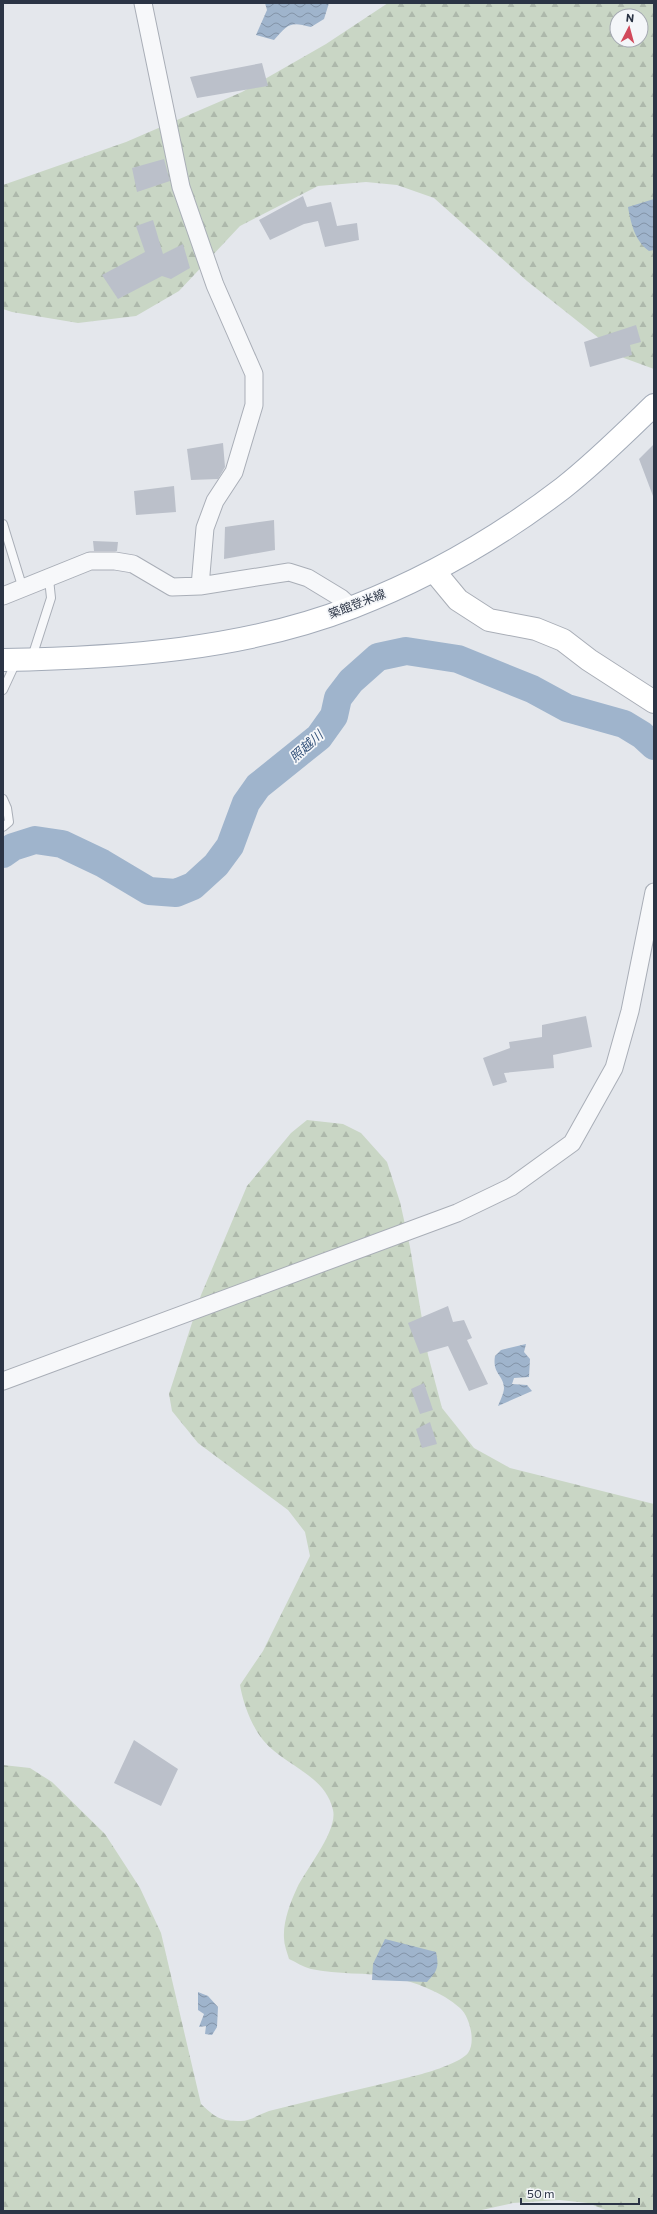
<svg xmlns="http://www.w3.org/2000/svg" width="657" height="2214" font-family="Commissioner,'Noto Sans JP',sans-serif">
<defs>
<pattern id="forest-firs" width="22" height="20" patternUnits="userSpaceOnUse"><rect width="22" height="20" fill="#c9d6c5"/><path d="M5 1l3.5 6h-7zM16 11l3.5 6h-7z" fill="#adb8ab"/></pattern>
<pattern id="water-waves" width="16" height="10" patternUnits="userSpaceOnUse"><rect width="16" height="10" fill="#9fb4cc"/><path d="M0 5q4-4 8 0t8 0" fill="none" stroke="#8293a7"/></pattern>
</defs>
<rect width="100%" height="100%" fill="#e4e7ec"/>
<path fill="url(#forest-firs)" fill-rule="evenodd" d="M388,3H654V369L624,358L527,281L434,198L397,185L366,182L318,186L240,226L179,291L136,316L78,323L12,312L3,309V185L126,142L242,92L326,44ZM617,16H641V40H617Z
M307,1120L343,1124L361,1133L387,1162L400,1202L410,1247L428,1355L442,1408L474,1448L510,1468L654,1504V2211H608L588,2203L559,2200L513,2203L477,2211H3V1765L30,1768L52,1782L105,1834L140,1888L161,1933L201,2104C216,2118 220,2121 241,2121C250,2121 260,2114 269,2111C320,2098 371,2087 422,2074C433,2071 461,2062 468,2053C476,2042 470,2017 460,2008C442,1992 415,1982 392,1977C366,1972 338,1975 311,1969C303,1967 296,1962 289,1959C287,1952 284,1945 284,1938C283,1922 290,1903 297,1888C306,1869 338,1831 333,1810C325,1774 284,1766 263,1740C251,1725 243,1703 240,1685L263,1651L310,1556L305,1532L288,1510L198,1443L172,1411L169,1394L201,1295L247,1186L291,1133Z"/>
<path fill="url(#water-waves)" d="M265,3H329L324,19L311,27C290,21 288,24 274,40L256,35L267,10Z
M654,199V250L649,251C635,241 631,224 628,207Z
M526,1344L524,1352L530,1359L529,1377L514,1378L512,1384L527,1385L532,1391L498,1406C500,1401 504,1393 504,1388C504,1375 492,1374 495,1356L501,1350Z
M385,1939L436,1952C439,1967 438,1970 427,1982L372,1980L373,1964Z
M198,1992L208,1996L218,2007L217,2027L212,2035L205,2034L206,2026L199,2027L204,2014L198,2010Z"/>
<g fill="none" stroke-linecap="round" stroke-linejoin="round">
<path stroke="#9fb4cc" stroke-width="28" d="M3,854L13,847L35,840L62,844L102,863L149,891L176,893L193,886L216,865L230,846L246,803L258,786L319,737L334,716L338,698L351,681L378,657L406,651L458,659L532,689L567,708L624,724L642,735L654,746"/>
</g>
<path fill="#bbc0ca" d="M262,63L268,86L197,98L190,77Z
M164,159L170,181L137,192L132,168Z
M303,196L307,207L331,202L337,226L357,223L359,240L325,247L318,221L304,224L270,240L259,220Z
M153,220L163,254L183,244L190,268L171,279L162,276L118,299L102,275L145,252L136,226Z
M636,325L641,342L630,345L632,355L590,367L584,342Z
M223,443L225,467L218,479L191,480L187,449Z
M654,444V496H653L639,459Z
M174,486L176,512L136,515L134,491Z
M274,520L275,550L224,559L225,527Z
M93,541L118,542L117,551H94Z
M586,1016L592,1047L553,1055L554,1068L504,1073L507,1082L493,1086L483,1058L510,1048L509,1042L542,1037V1025Z
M448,1306L453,1322L464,1320L472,1338L467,1340L488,1384L469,1391L448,1346L420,1354L408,1323Z
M424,1383L433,1410L420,1414L411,1389Z
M430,1422L437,1444L422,1448L416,1429Z
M134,1740L178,1769L161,1806L114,1783Z"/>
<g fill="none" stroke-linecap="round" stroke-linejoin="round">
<defs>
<path id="lane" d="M3,524L23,589
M32,657L51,598L49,579
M3,690L16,662
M3,799L7,808L9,822L3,827"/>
<path id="street" d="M143,3L181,187L215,285L254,374V405L234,472L215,501L205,528L200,586
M3,596L90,561H115L133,564L172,587L200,586L289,572L308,578L341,598L352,608
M3,1381L457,1213L511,1187L572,1143L614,1068L630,1011L654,892"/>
<path id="secondary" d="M434,571L458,600L489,620L536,629L563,640L589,660L654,702"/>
<path id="primary" d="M3,660C119,658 243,650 353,607C428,578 499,537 563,488C595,463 625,433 654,405"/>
</defs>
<use href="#lane" stroke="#a9aeb7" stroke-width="10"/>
<use href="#street" stroke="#a9aeb7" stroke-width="19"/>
<use href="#secondary" stroke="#a9aeb7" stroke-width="24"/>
<use href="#primary" stroke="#a3abb8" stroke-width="24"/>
<use href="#lane" stroke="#f7f8fa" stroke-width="8"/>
<use href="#street" stroke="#f7f8fa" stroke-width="17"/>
<use href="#secondary" stroke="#fff" stroke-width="22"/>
<use href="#primary" stroke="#fff" stroke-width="22"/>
</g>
<g text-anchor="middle" stroke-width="3.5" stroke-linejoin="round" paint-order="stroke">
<g font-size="12" fill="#2b3445" stroke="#f4f6f9">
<text transform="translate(357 604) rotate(-21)" y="4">築館登米線</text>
</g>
<g font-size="13" font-style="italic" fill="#34527a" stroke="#f4f6f9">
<text transform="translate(306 746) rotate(-42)" y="5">照越川</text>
</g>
</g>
<rect width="657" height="2214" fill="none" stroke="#2b3445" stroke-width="8"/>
<g transform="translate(629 28) rotate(6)"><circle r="19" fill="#f4f6f9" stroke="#a4a8b1"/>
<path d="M0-3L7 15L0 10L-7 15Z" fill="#d1495b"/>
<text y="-6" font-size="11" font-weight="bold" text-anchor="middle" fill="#2b3445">N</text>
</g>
<path d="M521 2198v6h118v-6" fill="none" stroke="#2b3445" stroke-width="2"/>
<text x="527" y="2198" font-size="12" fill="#2b3445" stroke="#f4f6f9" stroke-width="3" paint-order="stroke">50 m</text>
</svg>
